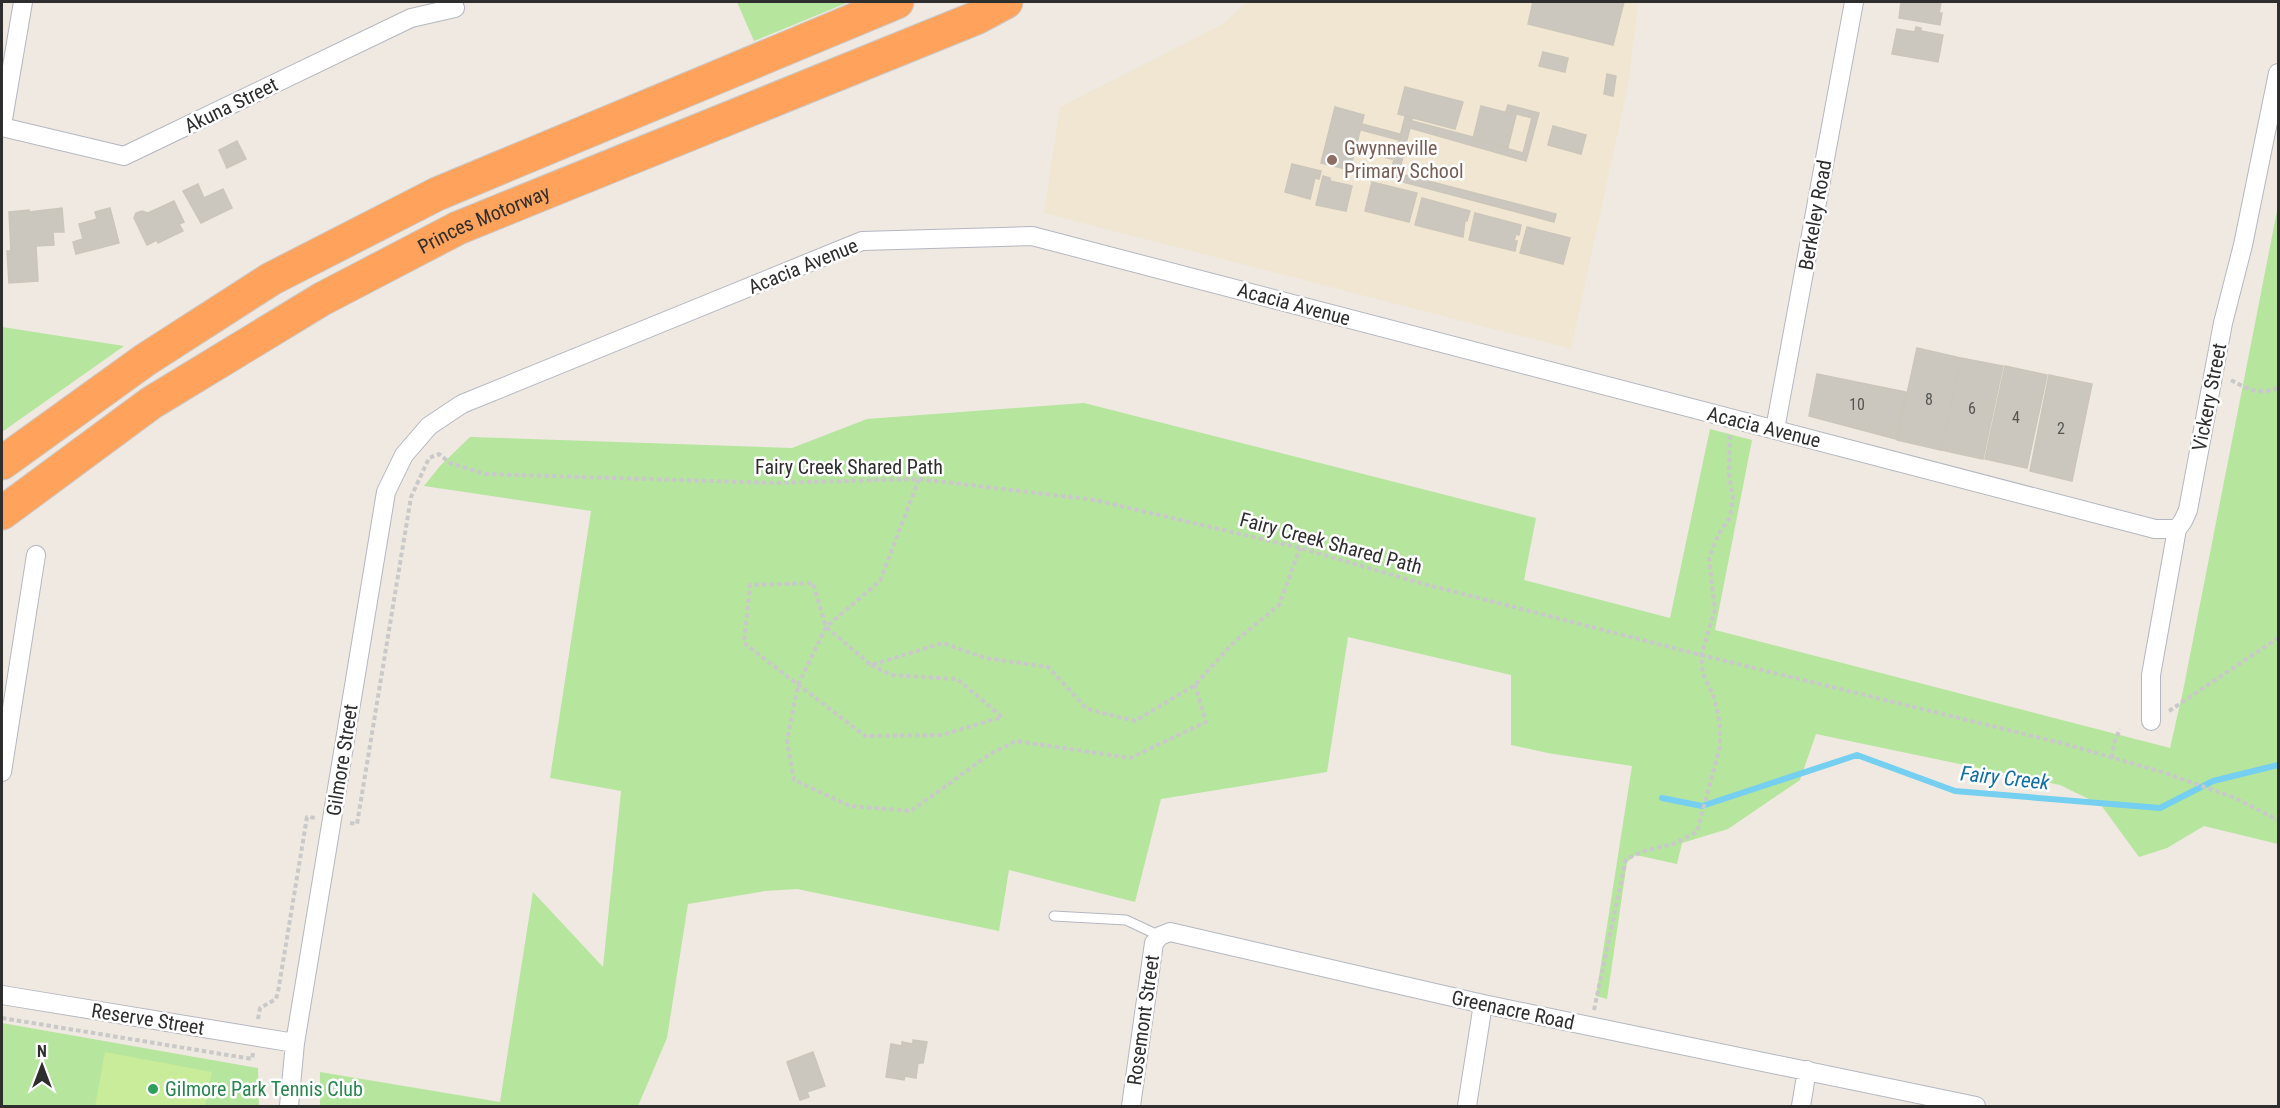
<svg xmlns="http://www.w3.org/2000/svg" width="2280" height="1108" font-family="'Roboto Condensed',sans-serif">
<rect width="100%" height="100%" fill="#efe9e1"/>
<path fill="#f0e6d1" d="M1247,2H1638L1629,80L1571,349L1044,213L1060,107L1223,24Z"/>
<path fill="#b6e59e" d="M737,2H849L754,41Z
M2278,206V844L2204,826L2167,848L2139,857L2101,805L2060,785L1816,734L1800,780L1728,829L1682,843L1677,864L1636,855L1627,862L1607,999L1596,996L1632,766L1548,753L1511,745V675L1348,637L1327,772L1161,799L1135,902L1009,870L999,931L797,889L765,891L688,904L667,1038L638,1106H320V1072L500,1102L533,892L603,967L621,791L550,778L591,511L424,486L440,466L470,437L792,448L867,419L1084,403L1536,518L1524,580L1670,618L1710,429L1752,440L1715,630L2170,748L2183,691Z
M2,327L124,346L2,432Z
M2,1023L258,1068L259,1106H2Z"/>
<path fill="#c9ec9a" d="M105,1052L212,1072L205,1106H95Z"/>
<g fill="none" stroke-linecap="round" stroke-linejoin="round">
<path stroke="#75cff0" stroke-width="6" d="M1662,798L1702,806L1857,755L1955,791L2160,808L2213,781L2278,765"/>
</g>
<path fill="#cbc7bf" stroke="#cbc5ba" stroke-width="1.5" d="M1533,2H1624L1613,45L1528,24Z
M1901,2H1941L1939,13H1942L1940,25L1899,18Z
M1916,27L1921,28V31L1943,35L1938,62L1892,54L1897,29L1915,32Z
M1543,52L1568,58L1565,72L1539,66Z
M1607,74L1616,76L1613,96L1604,94Z
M1405,87L1463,102L1455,129L1398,114Z
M1508,105L1539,113L1526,161L1410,128L1412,121L1473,137V139L1523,153L1532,118L1506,111Z
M1481,106L1516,115L1508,147L1473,139Z
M1335,107L1364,115L1350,170L1321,163Z
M1405,117L1412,119L1399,173L1391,171Z
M1362,124L1400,134L1399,140L1361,130Z
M1553,126L1586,135L1581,154L1548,145Z
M237,141L246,159L227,168L219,150Z
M1381,146L1395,150L1392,159L1379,156Z
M1292,164L1321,171L1319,179L1315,178L1310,199L1285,192Z
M1370,166L1556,214L1554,222L1369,173Z
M1323,176L1330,178V181L1352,186L1346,211L1316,205Z
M1372,182L1417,193L1409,222L1365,211Z
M198,184L204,198L223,189L232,208L201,223L183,191Z
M1422,198L1470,211L1467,221L1465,220L1463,237L1415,225Z
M174,201L184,222L179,224L183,231L158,243L157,240L147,245L134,218L136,213L142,211L148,213Z
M62,208L64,232H53L54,245L36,246L38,281L9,283L7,251H11L9,212L29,210V212Z
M110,208L119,243L76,254L73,242L83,239L79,224L97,219L95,212Z
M1475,213L1521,225L1519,235L1516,234L1514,241H1517L1515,251L1469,240Z
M1527,227L1570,238L1563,264L1520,253Z
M1917,348L1961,358L1941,450L1897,440Z
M1961,358L2003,366L1983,459L1941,450Z
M2005,366L2047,375L2027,468L1985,459Z
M1817,374L1906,392L1896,439L1809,416Z
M2049,375L2092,384L2072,481L2030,471Z
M913,1040L927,1042L923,1063H918L916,1078L905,1076L904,1080L886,1077L891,1044L902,1046V1042L913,1044Z
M813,1052L825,1086L807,1092L809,1097L800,1100L787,1062Z"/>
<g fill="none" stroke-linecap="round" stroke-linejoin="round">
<defs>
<path id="service" d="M1054,916L1126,920L1160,936"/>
<path id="minor" d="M2,125L23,2
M2,127L124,156L411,18L455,8
M1775,429L1854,2
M2151,721V675L2177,529L2183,521L2188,510L2223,323L2243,245L2278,73
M2,772L36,555
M2,995L295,1043
M289,1106L295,1043L386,492L404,455L429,426L462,404L862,241L1032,236L2155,529H2177
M1131,1106L1154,943L1160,936L1170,932L1483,1004L1976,1106
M1467,1106L1483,1004
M1801,1106L1807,1070"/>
<g id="motorway">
<path d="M2,463L145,360L271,279L437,194L897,2"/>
<path id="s1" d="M2,513L151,403L322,299L458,228L976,18L1006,2"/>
</g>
</defs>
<use href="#service" stroke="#b4b7c1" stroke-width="11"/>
<use href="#minor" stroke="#b4b7c1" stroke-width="20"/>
<use href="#motorway" stroke="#c9c9c9" stroke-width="35"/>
<path stroke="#c9c9c9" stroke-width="4" stroke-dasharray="4.5 3" stroke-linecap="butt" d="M2231,380C2250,390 2257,395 2278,388
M919,479L880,581L826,627L798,685L787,741L794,780L850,806L911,811L990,754L1016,741L1130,758L1206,722L1195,685
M871,665L891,675L957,679L1002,717L942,735L865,736L744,643L750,585L813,583L826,627L871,665L943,643L985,658L1048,667L1087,709L1135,721L1195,685L1233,643L1279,605L1300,548
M2169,711L2278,638
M2112,758L2114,743L2120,729
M350,823L357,824L411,497L429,458L439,454L450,463L485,474L775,483L919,479L1095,500L1300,548L1420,583L1701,655L2065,744L2162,772L2233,797L2278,820
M1594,1010L1626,859L1644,851L1673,844L1697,832L1720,747V724L1714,697L1703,674L1701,655L1715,610L1709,558L1718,535L1730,517L1733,498L1729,474L1730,434
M2,1018L252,1059L253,1053
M258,1019L260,1008L276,999L278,992L307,817L316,818"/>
<use href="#service" stroke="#fff" stroke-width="9"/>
<use href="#minor" stroke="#fff" stroke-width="18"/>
<use href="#motorway" stroke="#ffa35c" stroke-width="33"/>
</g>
<circle fill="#8d6e63" stroke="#fff" stroke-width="2" cx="1332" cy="160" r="6"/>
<circle fill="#2e9e5b" stroke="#fff" stroke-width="2" cx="153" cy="1089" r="6"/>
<g text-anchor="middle" stroke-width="5" stroke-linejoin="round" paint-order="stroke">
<g font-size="16" fill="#555452">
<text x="1929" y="405">8</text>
<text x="1857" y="410">10</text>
<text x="1972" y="414">6</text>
<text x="2016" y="423">4</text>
<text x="2061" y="434">2</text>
</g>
<g font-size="20" fill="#2e2e2e" stroke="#fff">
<text transform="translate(231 105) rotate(-26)" y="7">Akuna Street</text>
<text transform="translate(1815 215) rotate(-80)" y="7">Berkeley Road</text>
<text dy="7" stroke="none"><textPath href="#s1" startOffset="566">Princes Motorway</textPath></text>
<text transform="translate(803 266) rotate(-22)" y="7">Acacia Avenue</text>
<text transform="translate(1294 304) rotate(15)" y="7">Acacia Avenue</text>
<text transform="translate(2209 397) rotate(-79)" y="7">Vickery Street</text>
<text transform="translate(1764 427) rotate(14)" y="7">Acacia Avenue</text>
<text x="849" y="474">Fairy Creek Shared Path</text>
<text transform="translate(1331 543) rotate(15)" y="7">Fairy Creek Shared Path</text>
<text transform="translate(342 760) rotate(-81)" y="7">Gilmore Street</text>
<text transform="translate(1513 1010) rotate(12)" y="7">Greenacre Road</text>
<text transform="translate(148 1019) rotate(9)" y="7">Reserve Street</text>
<text transform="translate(1143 1020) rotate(-82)" y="7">Rosemont Street</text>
</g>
<g font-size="20" fill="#785e54" stroke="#fff" text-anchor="start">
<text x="1344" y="155">Gwynneville<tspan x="1344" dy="23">Primary School</tspan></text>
</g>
<g font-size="20" fill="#27864d" stroke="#fff" text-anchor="start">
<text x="165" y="1096">Gilmore Park Tennis Club</text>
</g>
<g font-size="21" font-style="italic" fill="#0d6fa3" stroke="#fff">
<text transform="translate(2005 778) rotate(6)" y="7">Fairy Creek</text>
</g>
</g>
<rect width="2280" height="1108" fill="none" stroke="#2e2e2e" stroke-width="6"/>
<g transform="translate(42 1066)" stroke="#ffffff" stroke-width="4.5" paint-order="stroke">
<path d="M0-4.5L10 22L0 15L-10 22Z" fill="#2e2e2e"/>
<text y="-9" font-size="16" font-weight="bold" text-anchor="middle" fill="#2e2e2e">N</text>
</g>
</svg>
